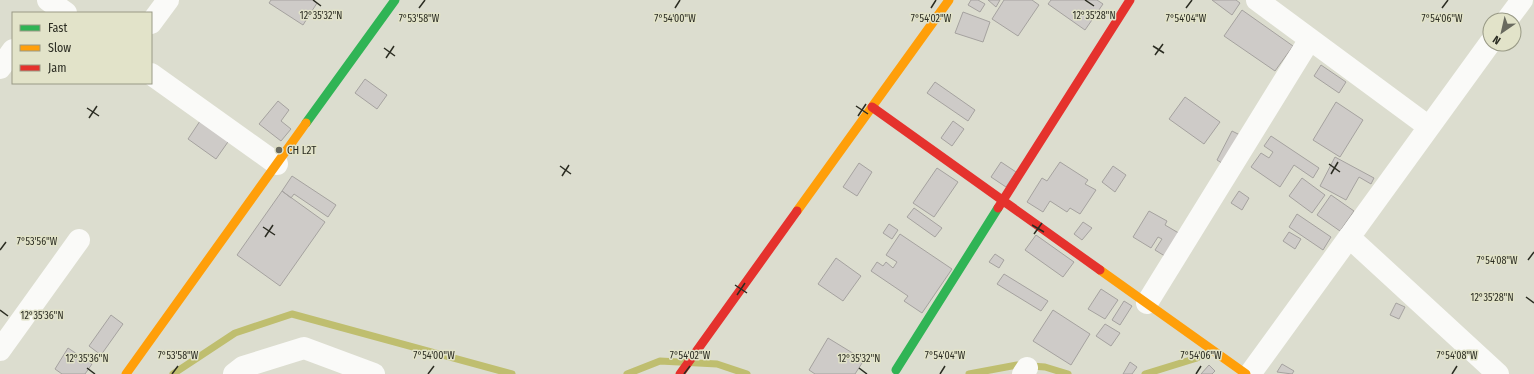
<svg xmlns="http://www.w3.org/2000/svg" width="1534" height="374" font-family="'Fira Sans Condensed',sans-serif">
<rect width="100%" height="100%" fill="#dcddcf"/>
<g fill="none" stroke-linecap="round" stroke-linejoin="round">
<path stroke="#bfbe6f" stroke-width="7" d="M173,374L235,333L292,314L512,374
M627,374L660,361L717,364L747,374
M969,374L1017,365L1045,367L1068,374
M1145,374L1197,358"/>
</g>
<path fill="#cecbc8" stroke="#a5a29f" d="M271,0H313L317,3L303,25L269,3Z
M971,0H978L985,4L980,12L968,5Z
M988,0H1000L996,7Z
M1004,0H1032L1039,5L1018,36L992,19Z
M1051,0H1097L1103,4L1085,30L1048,4Z
M1212,0H1236L1240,3L1232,15Z
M1242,10L1293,46L1275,71L1224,36Z
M963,12L990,22L983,42L955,33Z
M1321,65L1346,82L1339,93L1314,76Z
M365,79L387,95L377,109L355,93Z
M935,82L975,110L968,121L927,93Z
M1185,97L1220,122L1204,144L1169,119Z
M278,101L289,110L281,121L291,129L281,141L259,124Z
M1336,102L1363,120L1340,157L1313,140Z
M202,118L230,139L216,159L188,139Z
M953,121L964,129L952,146L941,138Z
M1232,131L1240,135L1225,165L1217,160Z
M1271,136L1319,168L1313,178L1294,165L1280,187L1251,167L1261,153L1269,158L1273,152L1264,146Z
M1335,157L1374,178L1371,184L1359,177L1346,200L1320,186Z
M1001,162L1016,172L1006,187L991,177Z
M1060,162L1088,180L1085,184L1096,190L1080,214L1070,208L1067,212L1050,201L1043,212L1027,202L1042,178L1047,181Z
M859,163L872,172L857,196L843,187Z
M1113,166L1126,175L1115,192L1102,182Z
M937,168L958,182L934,217L913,203Z
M292,176L336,205L328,217L294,194L291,198L282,191Z
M1302,178L1325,195L1312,213L1289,196Z
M282,191L325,222L280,286L237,255Z
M1239,191L1249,198L1242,210L1231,203Z
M1331,195L1354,211L1340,231L1317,215Z
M914,208L942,228L935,237L907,217Z
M1149,211L1167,221L1165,225L1182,235L1168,258L1155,250L1162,239L1158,237L1151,248L1133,237Z
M1297,214L1331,237L1323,250L1289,227Z
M1083,222L1092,228L1082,240L1074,234Z
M889,224L898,230L892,239L883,233Z
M1289,232L1301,239L1295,249L1283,241Z
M900,234L952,269L922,313L904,301L908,296L871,271L877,262L883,266L886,262L893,268L897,262L886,255Z
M1036,235L1074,262L1063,277L1025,250Z
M995,254L1004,260L999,268L989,262Z
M836,258L861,276L843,301L818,284Z
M1004,274L1048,301L1041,311L997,284Z
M1101,289L1118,300L1105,319L1088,309Z
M1124,301L1132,306L1120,325L1112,320Z
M1396,303L1405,307L1399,319L1390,315Z
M1053,310L1090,334L1071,365L1033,341Z
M111,315L123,324L101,355L89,346Z
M1105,324L1120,333L1111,346L1096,336Z
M828,338L864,360L855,374H815L809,370Z
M68,348L92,364L85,374H62L55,369Z
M1130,362L1137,367L1132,374H1123Z
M1282,364L1294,371L1292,374L1277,372Z
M1209,365L1215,371L1212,374H1201Z"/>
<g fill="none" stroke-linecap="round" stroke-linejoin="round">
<path stroke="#fafaf8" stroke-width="22" d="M48,0L66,13
M1257,0L1429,127
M1507,20L1522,0
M151,23L168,0
M0,68L13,50
M151,74L277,164
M1349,237L1498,374
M1147,303L1310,39
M0,350L79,240
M234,374L243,367L304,348L374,374
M1023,374L1027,368
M1250,374L1490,43"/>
<path stroke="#30b455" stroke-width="9" d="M306,123L395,0
M896,370L998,208"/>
<path stroke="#ff9f0a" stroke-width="9" d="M797,211L949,0
M1100,270L1246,374
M126,374L306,123"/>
<path stroke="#e5322d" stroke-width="9" d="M872,107L1100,270
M998,208L1130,0
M680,374L797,211"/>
</g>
<path fill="none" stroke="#2b2c22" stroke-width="1.5" d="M313,0L321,6M1085,0L1094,6M419,8L425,0M675,8L680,0M931,8L936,0M1186,8L1192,0M1442,8L1448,0M1153,46L1164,53M384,48L395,56M1155,55L1163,44M386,58L394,46M856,106L868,114M87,108L99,116M858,116L866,104M89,118L97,106M1329,164L1340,172M560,166L571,174M1331,174L1338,162M562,176L569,165M1032,225L1044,232M263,227L275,235M1034,234L1042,223M265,237L273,225M0,250L6,242M1528,260L1534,252M735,285L747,293M737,295L745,283M1526,297L1534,303M0,310L8,316M87,368L95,374M859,368L867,374M172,374L178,366M428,374L434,366M684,374L690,366M940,374L945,366M1196,374L1201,366M1452,374L1457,366"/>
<circle fill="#696a5f" stroke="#e2e3c9" stroke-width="1.5" cx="279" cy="150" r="4"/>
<g text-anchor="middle" stroke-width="3" stroke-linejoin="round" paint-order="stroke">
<g font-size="11" fill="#2b2c22" stroke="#e2e3c9" text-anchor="start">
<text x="287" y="154">CH L2T</text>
</g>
</g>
<g font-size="10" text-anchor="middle" fill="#2b2c22" stroke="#e2e3c9" stroke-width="3" stroke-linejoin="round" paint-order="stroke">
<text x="321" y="19">12°35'32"N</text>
<text x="1094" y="19">12°35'28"N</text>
<text x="419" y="22">7°53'58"W</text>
<text x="675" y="22">7°54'00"W</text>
<text x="931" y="22">7°54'02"W</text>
<text x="1186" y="22">7°54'04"W</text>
<text x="1442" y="22">7°54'06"W</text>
<text x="37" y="245">7°53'56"W</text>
<text x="1497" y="264">7°54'08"W</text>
<text x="1492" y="301">12°35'28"N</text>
<text x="42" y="319">12°35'36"N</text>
<text x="178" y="359">7°53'58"W</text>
<text x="434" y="359">7°54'00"W</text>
<text x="690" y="359">7°54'02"W</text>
<text x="945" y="359">7°54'04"W</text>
<text x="1201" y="359">7°54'06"W</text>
<text x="1457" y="359">7°54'08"W</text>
<text x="87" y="362">12°35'36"N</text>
<text x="859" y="362">12°35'32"N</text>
</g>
<rect x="12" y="12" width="140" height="72" fill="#e2e3c9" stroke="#999a86"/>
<rect x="20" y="25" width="20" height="6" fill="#30b455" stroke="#999a86"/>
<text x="48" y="32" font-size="12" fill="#2b2c22">Fast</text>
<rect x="20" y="45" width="20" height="6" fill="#ff9f0a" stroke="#999a86"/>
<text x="48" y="52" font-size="12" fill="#2b2c22">Slow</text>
<rect x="20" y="65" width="20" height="6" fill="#e5322d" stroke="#999a86"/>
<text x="48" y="72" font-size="12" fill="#2b2c22">Jam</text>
<g transform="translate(1502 32) rotate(214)"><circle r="19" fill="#e2e3c9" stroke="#999a86"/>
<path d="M0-3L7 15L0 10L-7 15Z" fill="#696a5f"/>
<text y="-6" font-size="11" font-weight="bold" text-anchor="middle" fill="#2b2c22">N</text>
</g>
</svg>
